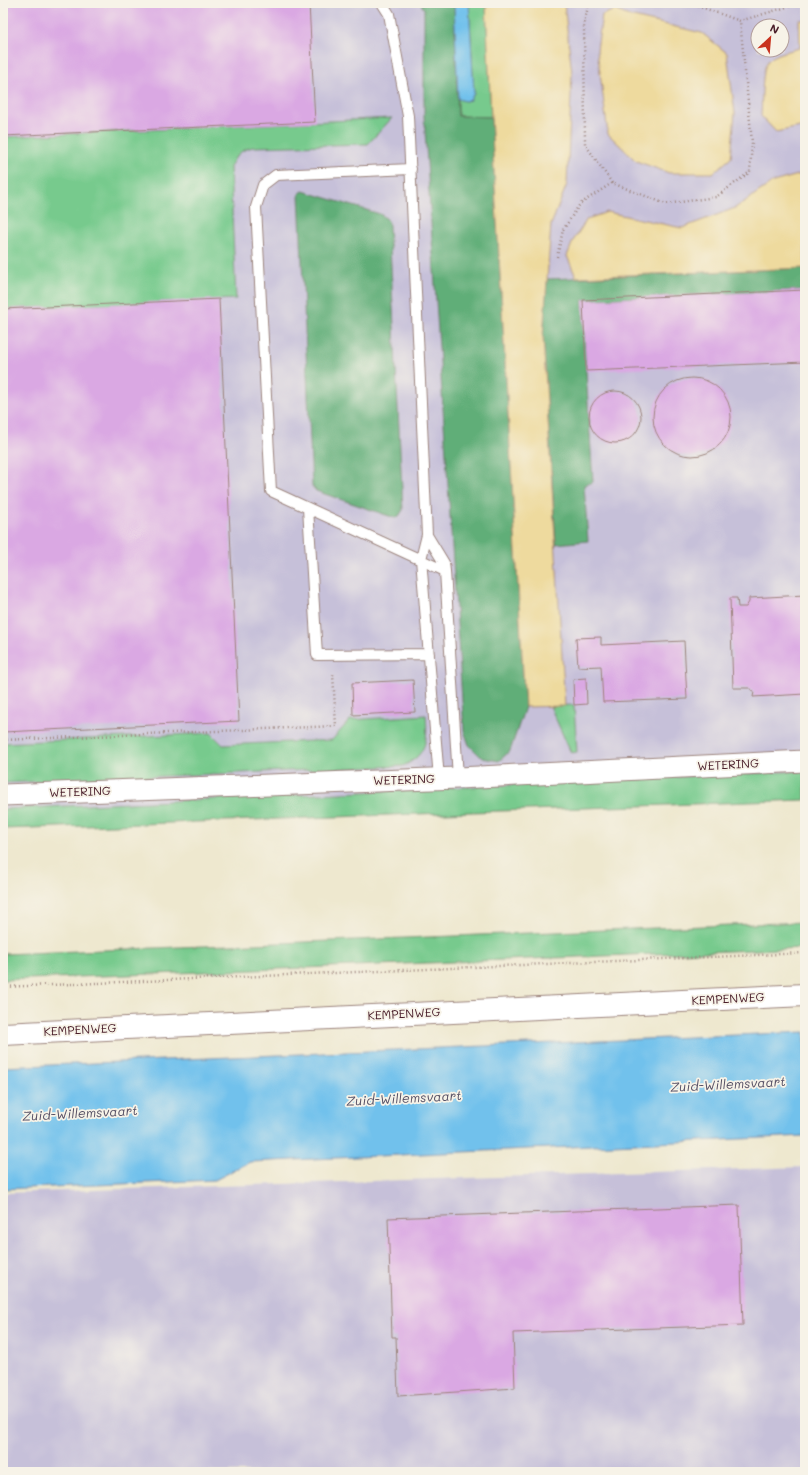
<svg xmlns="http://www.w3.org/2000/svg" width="808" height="1475" font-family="Mali,sans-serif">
<rect width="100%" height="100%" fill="#f7f3e8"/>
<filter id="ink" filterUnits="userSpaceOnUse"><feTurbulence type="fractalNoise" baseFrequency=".025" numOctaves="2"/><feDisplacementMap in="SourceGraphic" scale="8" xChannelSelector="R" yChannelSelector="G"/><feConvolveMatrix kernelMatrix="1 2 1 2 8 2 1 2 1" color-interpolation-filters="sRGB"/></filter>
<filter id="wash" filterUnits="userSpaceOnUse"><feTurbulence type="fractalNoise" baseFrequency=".012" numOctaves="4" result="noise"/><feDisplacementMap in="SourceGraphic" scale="16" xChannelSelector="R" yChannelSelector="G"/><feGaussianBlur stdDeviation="0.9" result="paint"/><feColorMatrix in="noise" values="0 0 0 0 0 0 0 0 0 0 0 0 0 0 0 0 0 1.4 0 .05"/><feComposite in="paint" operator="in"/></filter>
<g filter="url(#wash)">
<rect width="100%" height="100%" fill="#eee8cf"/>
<path fill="#c6c0d9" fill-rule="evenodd" d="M3,3H805V794L3,827ZM758,26H782V50H758Z
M805,1167V1472H3V1193Z"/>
<path fill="#77ca8d" stroke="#60745c" d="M469,3H486L491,117L458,116V99L465,101L470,100L474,93Z
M392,118L368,144L254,147C241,149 236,155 230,167L236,299L3,309V137Z
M574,705L577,752L571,753L550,706Z
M426,715C428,739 427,755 403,766L3,783V743L211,733L223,745L332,740L350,720Z
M805,771V800L3,829V809Z
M805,922V948L3,980V954Z"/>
<path fill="#61ae78" stroke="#566652" d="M420,3H454L458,116L491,117L525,707L510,751L499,761L482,758L469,745L464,731L424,116V9Z
M303,191L380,214L387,219L389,225L403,510L399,516L395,518L316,491L312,486L299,194Z
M805,268V290L583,300L586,371L593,482L584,485L588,541L556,544L543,336L547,279Z"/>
<path fill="#eeda9e" stroke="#9c7c64" d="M486,3H564L572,73L567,184L551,225L543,336L565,706L525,707L491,117Z
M615,10L629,16L702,33L727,53L735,113L731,158L713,173H669L636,161L608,134L597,50L602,15Z
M799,20H805V126L776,132L761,116C762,105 761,69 768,61C773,54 792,50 800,48Z
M805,173V268L576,277L567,256L573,241L587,219L607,212L682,228L735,208L773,182Z"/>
<path fill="#71c1ec" stroke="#5e708c" d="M454,3H469L474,93L470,100L465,101L458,99Z
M805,1032V1136L250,1162L215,1180L3,1189V1067Z"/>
<g id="blocks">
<path fill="#daa8e3" d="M3,3H309L315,122L3,136Z
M805,290V362L586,371L583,300Z
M219,299L239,721L3,732V309Z
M653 417a39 39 0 1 1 78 0a39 39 0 1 1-78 0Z
M589 417a26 26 0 1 1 52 0a26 26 0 1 1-52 0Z
M805,595V694L753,697L754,692L749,688H733L730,598H737L738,607H746L749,602V598Z
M601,637V645L684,641L687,699L603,702L601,666L578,667L576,638Z
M586,678L587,704L574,705L573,679Z
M413,680L415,712L353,715L352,683Z
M739,1205L743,1325L513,1333L515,1388L398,1396L396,1337H392L388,1218Z"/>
</g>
</g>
<g filter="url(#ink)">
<use href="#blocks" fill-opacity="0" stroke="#9c847d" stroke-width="1"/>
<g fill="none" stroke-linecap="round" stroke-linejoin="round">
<defs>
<path id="service" d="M382,3L389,14L408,116L427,535L444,563L445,571L458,778
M411,169L276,175L263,185L256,207L271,491L445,571
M308,508L317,655L429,654
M427,535L421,559L439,779"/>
<path id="minor" d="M3,795L458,778L805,761"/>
<path id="secondary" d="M3,1034L805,995"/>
</defs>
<use href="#service" stroke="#9c847d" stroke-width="12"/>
<use href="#minor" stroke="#9c847d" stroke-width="23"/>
<use href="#secondary" stroke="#9c847d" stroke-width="24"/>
<path stroke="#9c847d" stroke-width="2.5" stroke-dasharray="1 3" stroke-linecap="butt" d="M589,3L584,23L585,144L612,183L666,204L716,197L750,172L752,142L740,21
M690,3L740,21L797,4H805
M557,257L563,230L580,204L612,183
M3,740L336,726L333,674
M3,987L805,953"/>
<use href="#service" stroke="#fff" stroke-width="10"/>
<use href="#minor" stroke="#fff" stroke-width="21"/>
<use href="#secondary" stroke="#fff" stroke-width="22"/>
</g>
</g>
<g text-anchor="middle" stroke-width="3.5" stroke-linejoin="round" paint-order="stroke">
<g font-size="12" fill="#4a1f2b" stroke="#f7f3e8">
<text transform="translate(728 765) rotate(-3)" y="4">WETERING</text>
<text transform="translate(404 780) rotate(-2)" y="4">WETERING</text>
<text transform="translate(80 792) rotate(-2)" y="4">WETERING</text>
<text transform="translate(728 999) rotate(-3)" y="4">KEMPENWEG</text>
<text transform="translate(404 1014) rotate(-3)" y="4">KEMPENWEG</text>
<text transform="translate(80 1030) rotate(-3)" y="4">KEMPENWEG</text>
</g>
<g font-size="13" font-style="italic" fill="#565065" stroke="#f7f3e8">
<text transform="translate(728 1084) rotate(-3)" y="5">Zuid-Willemsvaart</text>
<text transform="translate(404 1098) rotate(-3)" y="5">Zuid-Willemsvaart</text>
<text transform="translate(80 1113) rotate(-3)" y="5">Zuid-Willemsvaart</text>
</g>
</g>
<rect width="808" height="1475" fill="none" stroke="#f7f3e8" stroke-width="16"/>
<g transform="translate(770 38) rotate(26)"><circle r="19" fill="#f7f3e8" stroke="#b29e9c"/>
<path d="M0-3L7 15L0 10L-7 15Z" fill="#c8321e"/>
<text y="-6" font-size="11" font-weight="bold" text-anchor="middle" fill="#4a1f2b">N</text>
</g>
</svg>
